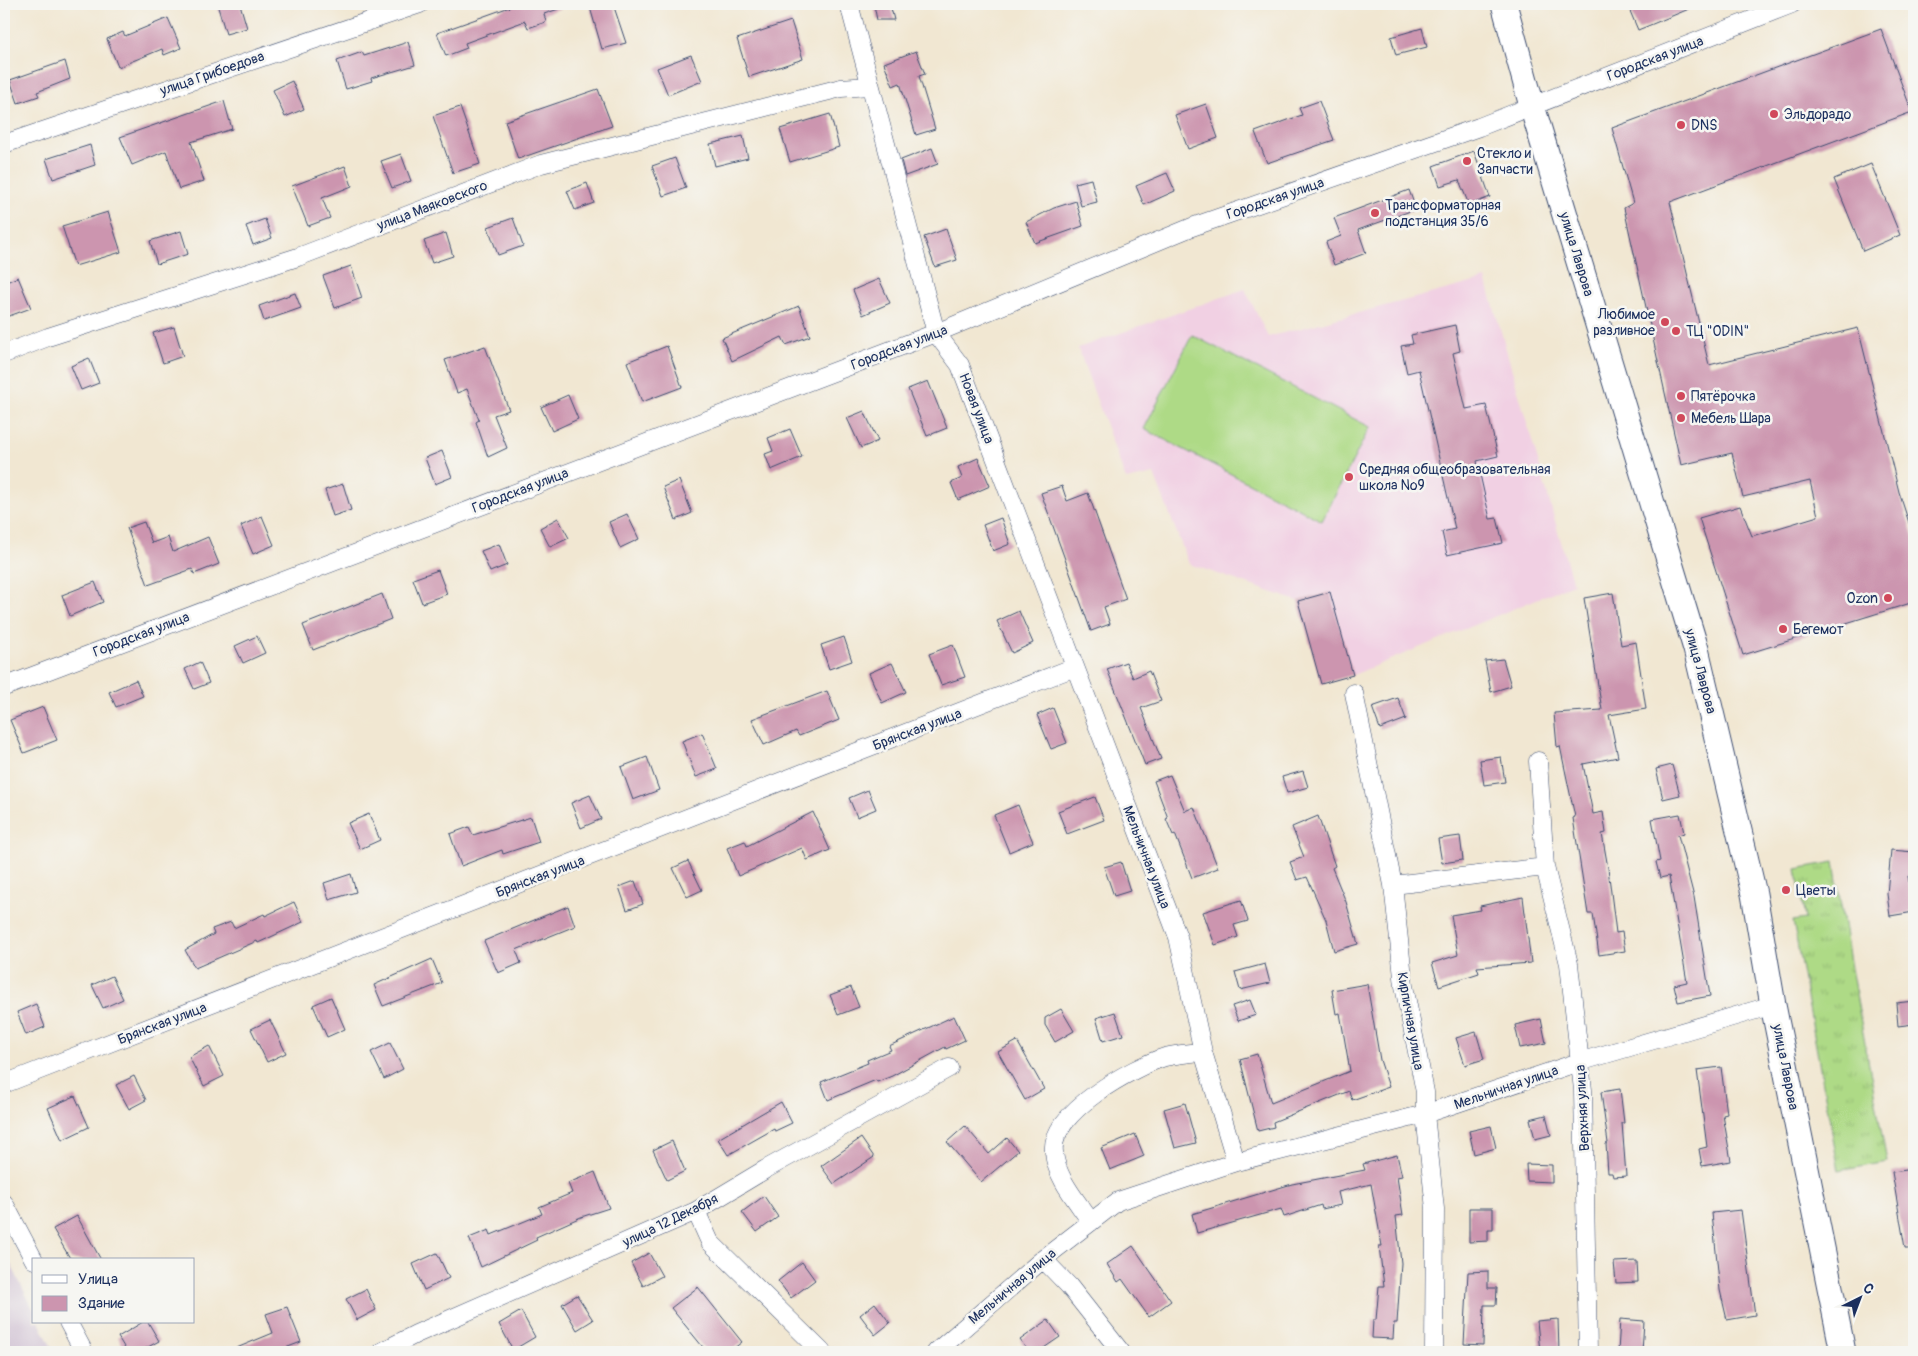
<svg xmlns="http://www.w3.org/2000/svg" width="1918" height="1356" font-family="Pangolin,sans-serif">
<defs>
<pattern id="grass-tufts" width="24" height="20" patternUnits="userSpaceOnUse" patternTransform="scale(1.25)"><rect width="24" height="20" fill="#aeda86"/><path d="M3 7l-1-3M5 7V3M7 7l1-3M15 17l-1-3M17 17v-4M19 17l1-3" fill="none" stroke="#95bb76"/></pattern>
</defs>
<rect width="100%" height="100%" fill="#f6f6f2"/>
<filter id="ink" filterUnits="userSpaceOnUse"><feTurbulence type="fractalNoise" baseFrequency=".02" numOctaves="2"/><feDisplacementMap in="SourceGraphic" scale="10" xChannelSelector="R" yChannelSelector="G"/><feConvolveMatrix kernelMatrix="1 2 1 2 8 2 1 2 1" color-interpolation-filters="sRGB"/></filter>
<filter id="wash" filterUnits="userSpaceOnUse"><feTurbulence type="fractalNoise" baseFrequency=".0096" numOctaves="4" result="noise"/><feDisplacementMap in="SourceGraphic" scale="20" xChannelSelector="R" yChannelSelector="G"/><feGaussianBlur stdDeviation="1.12" result="paint"/><feColorMatrix in="noise" values="0 0 0 0 0 0 0 0 0 0 0 0 0 0 0 0 0 1.4 0 .05"/><feComposite in="paint" operator="in"/></filter>
<g filter="url(#wash)">
<rect width="100%" height="100%" fill="#f1e7d2"/>
<path fill="#f1d0e3" d="M1486,279L1573,584L1353,675L1330,592L1297,601L1189,564L1154,474L1126,480L1078,348L1245,289L1268,337Z"/>
<path fill="#cebed1" d="M4,1250L34,1311V1322H39L54,1352H4Z"/>
<path fill="url(#grass-tufts)" stroke="#648472" d="M1834,862L1851,968L1887,1162L1839,1171L1793,921L1805,919L1796,869Z"/>
<path fill="#aeda86" stroke="#648472" d="M1192,335L1370,427L1322,521L1144,429Z"/>
<g id="blocks">
<path fill="#cc95af" d="M217,4H240L247,28L226,34Z
M518,4H567V6L544,14L546,22L528,28L525,21L465,43L467,48L446,56L437,33Z
M589,4H613L626,43L602,49Z
M890,4L894,20H877L874,5Z
M1627,4H1701L1638,30Z
M168,18L181,48L164,55L162,49L118,67L107,39L123,32L125,36Z
M791,21L803,59L749,77L737,39Z
M1422,28L1427,47L1396,55L1391,37Z
M1881,29L1912,112L1670,202L1709,365L1858,328L1899,492L1914,538V602L1743,655L1699,518L1740,506L1752,536L1818,516L1810,481L1743,497L1732,453L1681,465L1624,208L1633,203L1612,128Z
M408,42L415,65L371,78L372,81L346,89L337,61L362,52L364,56Z
M916,51L925,74L919,76L935,129L916,135L900,83L893,86L884,63Z
M691,55L702,81L668,95L657,68Z
M65,61L70,79L37,92L39,96L18,103L10,80Z
M292,81L304,109L285,117L273,90Z
M598,89L612,126L518,159L505,121Z
M224,101L232,129L191,142L204,181L179,189L166,151L132,165L120,137Z
M1319,101L1334,140L1267,163L1255,132L1302,115L1299,108Z
M1206,104L1218,138L1188,149L1175,115Z
M460,107L480,164L453,173L433,116Z
M830,114L839,147L790,162L780,129Z
M743,136L748,158L715,166L710,144Z
M90,145L95,165L53,179L46,159Z
M932,148L938,164L905,176L901,160Z
M1474,151L1490,197L1469,205L1459,180L1440,186L1433,166Z
M401,154L411,181L392,188L381,161Z
M675,158L686,188L663,196L652,166Z
M1871,164L1900,235L1863,251L1834,179Z
M345,166L352,186L322,198L330,218L308,226L292,186Z
M1167,173L1175,191L1144,205L1136,186Z
M1091,179L1097,202L1081,206L1075,183Z
M587,183L594,203L575,210L567,191Z
M1409,190L1416,209L1358,230L1366,253L1334,265L1326,242L1341,236L1334,218Z
M1076,201L1083,226L1035,243L1026,222L1054,208Z
M108,212L121,252L75,266L62,226Z
M513,218L523,246L498,255L488,227Z
M265,219L272,238L253,245L246,226Z
M946,229L957,260L935,267L924,237Z
M181,231L188,254L157,264L150,241Z
M446,233L453,256L432,263L424,241Z
M351,266L362,298L335,308L323,276Z
M18,277L31,308L9,316L4,303V283Z
M879,279L890,303L863,315L853,290Z
M295,293L301,308L264,321L259,306Z
M799,306L810,336L786,345L782,337L732,361L722,338Z
M1455,325L1460,351L1453,353L1466,409L1486,405L1498,456L1477,461L1490,519L1497,518L1503,543L1447,555L1442,532L1455,529L1419,370L1407,373L1401,346L1413,344L1411,335Z
M174,327L183,356L163,363L153,333Z
M485,346L509,410L494,415L507,448L488,457L476,422L479,420L467,389L457,393L445,360Z
M667,346L682,387L642,402L627,362Z
M89,358L99,383L81,390L71,366Z
M928,381L947,428L927,436L908,389Z
M568,395L578,419L552,431L541,407Z
M864,411L878,441L861,448L847,418Z
M790,429L802,457L771,470L765,454L773,451L768,438Z
M442,451L452,477L435,484L425,458Z
M978,458L990,486L958,500L951,483L962,478L958,467Z
M679,480L692,513L676,520L663,487Z
M343,484L351,510L333,516L325,490Z
M1062,486L1067,501L1088,493L1126,599L1104,607L1110,624L1091,631L1041,493Z
M627,514L639,539L620,548L609,522Z
M262,516L274,545L253,554L241,526Z
M558,518L569,538L550,547L540,528Z
M1001,518L1010,544L993,551L983,525Z
M144,522L152,543L168,537L173,552L208,537L219,564L194,574L192,569L148,585L127,528Z
M499,544L507,565L490,572L481,551Z
M438,570L447,594L422,603L413,579Z
M95,582L103,602L70,616L62,595Z
M1330,592L1353,675L1321,684L1298,601Z
M1613,593L1621,645L1636,642L1646,709L1609,715L1618,757L1583,764L1593,814L1603,812L1606,833L1602,834L1608,868L1616,933L1622,932L1625,951L1599,955L1593,914H1588L1573,818L1575,817L1560,746L1557,747L1554,713L1602,710L1584,598Z
M382,594L391,619L313,650L303,625Z
M1019,611L1033,643L1012,653L997,621Z
M257,636L265,653L243,663L235,646Z
M844,637L852,661L829,669L821,645Z
M953,645L965,677L941,685L929,654Z
M1503,659L1511,686L1491,692L1485,661Z
M200,662L209,683L194,689L185,669Z
M1126,662L1133,678L1149,671L1161,701L1141,708L1161,759L1145,765L1107,669Z
M892,663L906,692L882,703L869,673Z
M136,680L143,696L116,707L109,692Z
M827,691L839,720L799,736L796,731L764,745L752,719Z
M1398,698L1406,719L1380,729L1372,707Z
M43,707L57,740L24,753L10,720Z
M1053,708L1067,743L1051,749L1037,715Z
M702,733L717,769L696,777L682,741Z
M647,757L659,790L633,800L621,767Z
M1501,757L1505,782L1484,785L1480,760Z
M1672,765L1680,795L1663,799L1656,769Z
M1303,771L1308,787L1287,793L1282,777Z
M1170,775L1185,811L1194,807L1218,868L1192,878L1175,834L1173,835L1166,819L1168,818L1154,781Z
M868,790L876,809L857,817L849,798Z
M590,795L601,819L581,828L571,803Z
M1095,797L1104,820L1067,834L1058,811Z
M1018,805L1033,842L1009,852L994,815Z
M813,812L830,850L807,860L802,848L738,876L727,848L745,841L747,846Z
M369,814L380,840L360,849L348,823Z
M1680,814L1684,833L1678,835L1694,897L1710,996L1678,1002L1674,985L1687,982L1669,876L1660,878L1656,862L1660,861L1652,819Z
M1318,816L1335,866L1332,868L1346,902L1358,944L1334,951L1326,920L1307,877L1297,880L1290,862L1304,857L1292,827Z
M531,817L539,842L503,854L502,850L461,866L450,834L469,827L473,835Z
M1460,836L1463,860L1442,863L1438,839Z
M1891,850L1914,852V877L1908,876L1914,912L1890,916L1887,894Z
M688,861L702,890L687,897L673,868Z
M1121,862L1130,891L1114,896L1104,867Z
M351,874L356,892L329,900L324,883Z
M635,881L643,904L627,910L619,887Z
M1523,897L1531,963L1477,967L1479,973L1439,986L1432,963L1458,955L1451,915L1481,910L1480,906Z
M1241,900L1248,921L1234,925L1238,937L1215,945L1203,912Z
M294,902L303,922L258,943L257,941L195,968L185,950L214,934L212,929L231,922L234,928L264,914L265,916Z
M568,906L575,926L516,950L521,963L498,973L484,941Z
M432,959L442,983L383,1006L374,985Z
M1265,964L1270,983L1240,990L1235,972Z
M112,976L123,999L103,1008L92,985Z
M1367,984L1380,1060L1389,1087L1352,1100L1349,1091L1273,1122L1274,1127L1258,1131L1240,1059L1257,1054L1271,1103L1350,1071L1340,1013L1336,1014L1332,990Z
M851,987L859,1007L838,1015L830,995Z
M331,997L345,1029L327,1037L313,1005Z
M1250,1000L1256,1015L1238,1021L1232,1006Z
M1914,1001V1024L1898,1026L1896,1003Z
M36,1004L45,1027L26,1035L17,1012Z
M1061,1009L1074,1031L1055,1042L1045,1025V1018Z
M1115,1012L1123,1035L1103,1041L1096,1018Z
M954,1016L965,1040L946,1049L945,1047L892,1076L877,1082L876,1080L828,1100L821,1082L868,1063L867,1060L891,1050L889,1046Z
M1541,1019L1546,1043L1520,1048L1515,1025Z
M270,1020L286,1053L267,1062L251,1029Z
M1476,1032L1484,1059L1465,1065L1456,1038Z
M1017,1041L1044,1089L1025,1100L998,1052Z
M390,1043L403,1069L384,1079L371,1052Z
M209,1046L224,1076L204,1086L189,1057Z
M1721,1067L1727,1114L1723,1115L1731,1161L1702,1166L1699,1149L1707,1147L1697,1070Z
M134,1076L146,1100L129,1109L116,1085Z
M1620,1089L1624,1123H1622L1626,1176L1613,1177L1612,1173H1608L1606,1144L1608,1143L1601,1092Z
M75,1096L89,1127L62,1140L48,1108Z
M781,1102L792,1123L775,1131L774,1129L728,1155L718,1139Z
M1185,1103L1196,1143L1175,1148L1164,1109Z
M1546,1115L1551,1135L1535,1139L1530,1119Z
M965,1126L989,1154L1007,1138L1018,1151L981,1182L947,1142Z
M1491,1126L1496,1148L1474,1154L1469,1131Z
M1135,1134L1144,1156L1110,1170L1101,1148Z
M861,1138L874,1157L834,1184L821,1166Z
M672,1141L685,1171L667,1180L653,1150Z
M1397,1155L1402,1176L1397,1177L1403,1215L1396,1216L1401,1263L1397,1323H1394L1393,1339L1372,1338L1373,1320H1376L1379,1286H1384L1379,1246H1382L1371,1184L1338,1192L1341,1205L1322,1209L1321,1205L1284,1217L1281,1209L1197,1233L1192,1214L1292,1184L1365,1170L1363,1164Z
M1526,1164L1552,1165V1182L1527,1181Z
M1914,1169V1248H1905L1892,1172Z
M595,1172L609,1208L581,1217L536,1237L537,1240L481,1267L469,1238L489,1230L491,1235L542,1214L539,1207L572,1193L568,1183Z
M764,1196L778,1217L757,1232L742,1212Z
M1469,1208H1493V1230H1488V1241L1469,1242Z
M1741,1210L1755,1315L1727,1320L1720,1290L1712,1213Z
M77,1216L101,1260H71L53,1229Z
M1133,1246L1171,1301L1149,1317L1122,1279L1118,1282L1107,1264Z
M437,1253L449,1278L424,1290L413,1264Z
M649,1253L662,1276L643,1286L631,1263Z
M1637,1261L1638,1282L1616,1283L1614,1262Z
M802,1262L815,1280L791,1298L778,1281Z
M1488,1271V1288H1497L1496,1305H1484L1483,1345L1464,1344L1468,1272Z
M698,1287L742,1342L729,1352H707L671,1308Z
M366,1289L376,1310L357,1320L346,1299Z
M577,1295L593,1320L577,1330L562,1304Z
M875,1303L890,1323L875,1335L860,1315Z
M287,1307L301,1342L275,1352H227L273,1333L266,1314Z
M521,1311L535,1337L513,1350L499,1324Z
M1558,1319L1559,1352H1540L1537,1321Z
M1620,1319L1644,1321L1642,1352H1618Z
M1048,1320L1060,1337L1038,1352H1029L1020,1340Z
M143,1322H148L159,1341L139,1352H127L118,1337Z"/>
</g>
</g>
<g filter="url(#ink)">
<use href="#blocks" fill-opacity="0" stroke="#3b4b6f" stroke-width="1"/>
<g fill="none" stroke-linecap="round" stroke-linejoin="round">
<defs>
<path id="minor" d="M849,4L936,333L960,365L1178,937L1203,1052L1236,1162
M4,144L420,4
M4,354L48,337L298,257L541,164L841,88L869,86
M4,687L936,333L1192,227L1479,127L1792,4
M1354,693L1393,885L1404,986L1425,1092V1114L1435,1209L1434,1352
M1538,761L1545,867L1569,964L1583,1090L1588,1352
M1393,885L1545,867
M4,1084L1075,667
M4,1203L34,1260
M696,1211L710,1242L822,1352
M1091,1222C1077,1201 1056,1178 1054,1152C1049,1113 1133,1067 1165,1057C1177,1054 1190,1053 1203,1052
M1043,1259L1069,1286L1121,1352
M68,1322L84,1352
M381,1352L416,1334L696,1211L766,1169L949,1068
M936,1352L1043,1259L1118,1201L1236,1162L1425,1114L1579,1062L1773,1005"/>
<path id="secondary" d="M1504,4L1532,106L1696,649L1754,894L1773,1005L1843,1352"/>
</defs>
<use href="#minor" stroke="#3b4b6f" stroke-width="19"/>
<use href="#secondary" stroke="#3b4b6f" stroke-width="27"/>
<use href="#minor" stroke="#fff" stroke-width="18"/>
<use href="#secondary" stroke="#fff" stroke-width="25"/>
</g>
</g>
<g fill="#d1495b" stroke="#f6f6f2" stroke-width="2">
<circle cx="1774" cy="114" r="5"/>
<circle cx="1681" cy="125" r="5"/>
<circle cx="1467" cy="161" r="5"/>
<circle cx="1375" cy="213" r="5"/>
<circle cx="1665" cy="322" r="5"/>
<circle cx="1676" cy="331" r="5"/>
<circle cx="1681" cy="396" r="5"/>
<circle cx="1681" cy="418" r="5"/>
<circle cx="1349" cy="477" r="5"/>
<circle cx="1888" cy="598" r="5"/>
<circle cx="1783" cy="629" r="5"/>
<circle cx="1786" cy="890" r="5"/>
</g>
<g text-anchor="middle" stroke-width="5" stroke-linejoin="round" paint-order="stroke">
<g font-size="14" fill="#1b2f5e" stroke="#f6f6f2">
<text transform="translate(1655 58) rotate(-21)" y="5">Городская улица</text>
<text transform="translate(212 73) rotate(-19)" y="5">улица Грибоедова</text>
<text transform="translate(1275 198) rotate(-19)" y="5">Городская улица</text>
<text transform="translate(432 205) rotate(-21)" y="5">улица Маяковского</text>
<text transform="translate(1577 254) rotate(73)" y="5">улица Лаврова</text>
<text transform="translate(899 347) rotate(-21)" y="5">Городская улица</text>
<text transform="translate(977 408) rotate(69)" y="5">Новая улица</text>
<text transform="translate(520 490) rotate(-21)" y="5">Городская улица</text>
<text transform="translate(141 634) rotate(-21)" y="5">Городская улица</text>
<text transform="translate(1701 671) rotate(75)" y="5">улица Лаврова</text>
<text transform="translate(917 729) rotate(-21)" y="5">Брянская улица</text>
<text transform="translate(1147 857) rotate(69)" y="5">Мельничная улица</text>
<text transform="translate(540 876) rotate(-21)" y="5">Брянская улица</text>
<text transform="translate(1411 1021) rotate(80)" y="5">Кирпичная улица</text>
<text transform="translate(162 1023) rotate(-21)" y="5">Брянская улица</text>
<text transform="translate(1786 1067) rotate(79)" y="5">улица Лаврова</text>
<text transform="translate(1506 1087) rotate(-19)" y="5">Мельничная улица</text>
<text transform="translate(1582 1108) rotate(-93)" y="5">Верхняя улица</text>
<text transform="translate(670 1220) rotate(-26)" y="5">улица 12 Декабря</text>
<text transform="translate(1012 1286) rotate(-40)" y="5">Мельничная улица</text>
</g>
<g font-size="14" fill="#1b2f5e" stroke="#f6f6f2" text-anchor="start">
<text x="1784" y="119">Эльдорадо</text>
<text x="1691" y="130">DNS</text>
<text x="1477" y="158">Стекло и<tspan x="1477" dy="16">Запчасти</tspan></text>
<text x="1385" y="210">Трансформаторная<tspan x="1385" dy="16">подстанция 35/6</tspan></text>
<text x="1655" y="319" text-anchor="end">Любимое<tspan x="1655" dy="16">разливное</tspan></text>
<text x="1686" y="336">ТЦ "ODIN"</text>
<text x="1691" y="401">Пятёрочка</text>
<text x="1691" y="423">Мебель Шара</text>
<text x="1359" y="474">Средняя общеобразовательная<tspan x="1359" dy="16">школа №9</tspan></text>
<text x="1878" y="603" text-anchor="end">Ozon</text>
<text x="1793" y="634">Бегемот</text>
<text x="1796" y="895">Цветы</text>
</g>
</g>
<rect width="1918" height="1356" fill="none" stroke="#f6f6f2" stroke-width="20"/>
<rect x="32" y="1258" width="162" height="65" fill="#f6f6f2" stroke="#9ea6b7"/>
<rect x="42" y="1275" width="25" height="8" fill="#ffffff" stroke="#9ea6b7"/>
<text x="78" y="1284" font-size="15" fill="#1b2f5e">Улица</text>
<rect x="42" y="1296" width="25" height="15" fill="#cc95af" stroke="#9ea6b7"/>
<text x="78" y="1308" font-size="15" fill="#1b2f5e">Здание</text>
<g transform="translate(1860 1298) rotate(42)" stroke="#f6f6f2" stroke-width="4" paint-order="stroke">
<path d="M0-4L9 19L0 12L-9 19Z" fill="#1b2f5e"/>
<text y="-8" font-size="14" font-weight="bold" text-anchor="middle" fill="#1b2f5e">С</text>
</g>
</svg>
